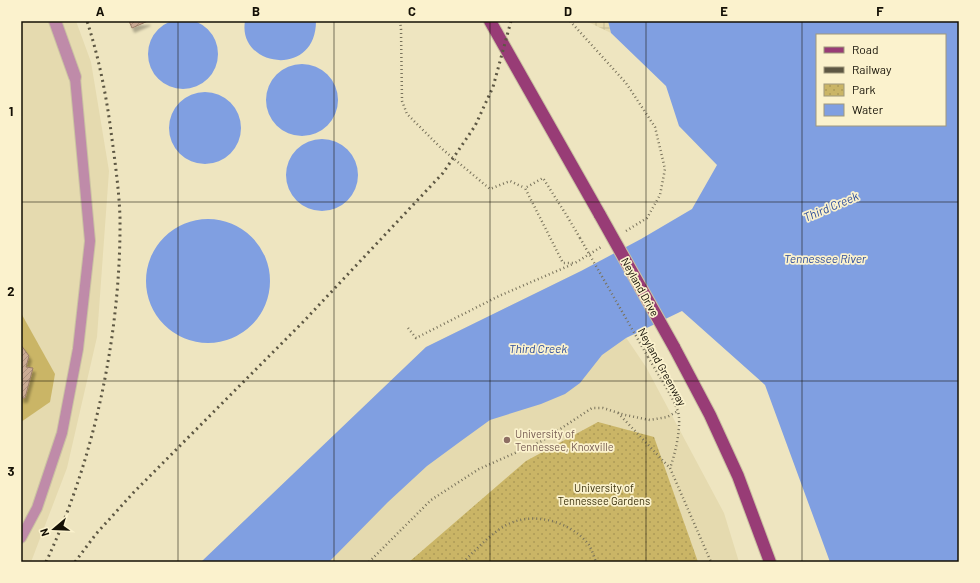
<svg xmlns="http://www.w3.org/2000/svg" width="980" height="583" font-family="Barlow,sans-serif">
<defs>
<pattern id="industrial-grid" width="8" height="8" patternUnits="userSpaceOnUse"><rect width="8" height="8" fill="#e5daaf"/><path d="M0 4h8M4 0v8" fill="none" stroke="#c4ba95"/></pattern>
<pattern id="park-dots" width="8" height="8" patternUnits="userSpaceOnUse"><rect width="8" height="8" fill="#cab566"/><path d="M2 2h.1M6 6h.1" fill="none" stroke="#ad9b57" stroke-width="1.8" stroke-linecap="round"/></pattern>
<pattern id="building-hatch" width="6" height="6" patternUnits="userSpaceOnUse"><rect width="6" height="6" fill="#ccac95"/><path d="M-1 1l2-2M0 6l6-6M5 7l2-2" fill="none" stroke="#ae937f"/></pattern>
<filter id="shadow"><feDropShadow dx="2.5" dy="4.5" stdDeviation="1" flood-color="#0004"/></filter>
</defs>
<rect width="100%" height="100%" fill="#eee5c0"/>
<path fill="#e5daaf" d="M21,21H76L91,62L109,171L97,337L67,468L31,562H21Z
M581,271L646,367L724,513L739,562H201L426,347Z"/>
<path fill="url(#industrial-grid)" d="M586,21H608L611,33Z"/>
<path fill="url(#park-dots)" d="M598,422L654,437L698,562H409L526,461Z"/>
<path fill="#cab566" d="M21,313L55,374L50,402L21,422Z"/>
<path fill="#809fe1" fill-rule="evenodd" d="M148 54a35 35 0 1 1 70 0a35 35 0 1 1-70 0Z
M245,21H316C316,79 237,67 245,21Z
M608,21H959V562H830L765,385L682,311L626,338L602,355L580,383L565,394L541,404L490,420L461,441L427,466L388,502L329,562H201L426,347L581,271L641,239L692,209L717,165L679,126L666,86L611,33ZM817,35H945V125H817Z
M266 100a36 36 0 1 1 72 0a36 36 0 1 1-72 0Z
M169 128a36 36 0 1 1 72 0a36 36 0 1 1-72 0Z
M286 175a36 36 0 1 1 72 0a36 36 0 1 1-72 0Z
M146 281a62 62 0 1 1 124 0a62 62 0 1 1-124 0Z"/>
<path fill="url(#building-hatch)" stroke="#9a7c67" filter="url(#shadow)" d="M129,21H148L132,28Z
M21,345L29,356L26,367L33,368L25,398H21Z"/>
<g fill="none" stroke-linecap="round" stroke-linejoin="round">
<defs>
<path id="lane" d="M21,538L37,508L62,433L78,349L90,241L75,77"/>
<path id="street" d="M55,21L75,77"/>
<path id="primary" d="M490,21L600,215
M674,347L710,415L738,476L770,562"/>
</defs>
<use href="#lane" stroke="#cbc3a2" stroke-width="12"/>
<use href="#street" stroke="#cbc3a2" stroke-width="14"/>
<use href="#primary" stroke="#cbc3a2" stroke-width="14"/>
<path stroke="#78725b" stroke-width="2.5" stroke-dasharray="1 3" stroke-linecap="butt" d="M400,21L401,29L402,101L407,114L441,148L490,189L510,181L525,188
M570,21L626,83L655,127L665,169L660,195L647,218L626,231
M580,238L567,216L543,178L525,188L563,263H575L601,247
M408,328L416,338L499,296L573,264
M648,357C657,373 671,393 677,409C683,422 675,455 670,468L711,562
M618,413L670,468
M369,562L431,500L479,469L542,441L592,408H603L625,415L650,420L667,417L678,411
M463,562C476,550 488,536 503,527C529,510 570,520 589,545C592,550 594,557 596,562"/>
<use href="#lane" stroke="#bf8ba9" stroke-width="10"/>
<use href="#street" stroke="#bf8ba9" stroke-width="12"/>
<use href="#primary" stroke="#983c76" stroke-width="12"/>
<path stroke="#5d5743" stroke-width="3" stroke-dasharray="2 4" stroke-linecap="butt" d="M46,562C95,458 121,333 120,218C119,187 114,155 110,124C105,89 98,55 87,21
M75,562L96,534L134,492L303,322L443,173L475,126L493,87L511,21"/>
<defs>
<path id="primary-bridge" d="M600,215L674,347"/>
</defs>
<use href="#primary-bridge" stroke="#cbc3a2" stroke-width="14" stroke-linecap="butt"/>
<path stroke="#78725b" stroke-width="2.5" stroke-dasharray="1 3" stroke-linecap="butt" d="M580,238L648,357"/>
<use href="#primary-bridge" stroke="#983c76" stroke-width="12"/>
</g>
<path fill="none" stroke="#141005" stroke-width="1" stroke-opacity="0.55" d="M178,21V562M334,21V562M490,21V562M646,21V562M802,21V562M21,202H959M21,381H959"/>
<circle fill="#8d6e63" stroke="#fbf2cd" stroke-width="1.5" cx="507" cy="440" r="4"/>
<g text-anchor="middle" stroke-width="3.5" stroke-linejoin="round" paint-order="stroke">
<g font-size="11" fill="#141005" stroke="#fbf2cd">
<text transform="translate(640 287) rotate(61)" y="4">Neyland Drive</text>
<text transform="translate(662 367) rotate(61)" y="4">Neyland Greenway</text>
</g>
<g font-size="11" fill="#785e54" stroke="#fbf2cd" text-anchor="start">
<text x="515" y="438">University of<tspan x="515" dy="13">Tennessee, Knoxville</tspan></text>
</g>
<g font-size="11" fill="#3c330f" stroke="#fbf2cd">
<text x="604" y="492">University of<tspan x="604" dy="13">Tennessee Gardens</tspan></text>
</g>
<g font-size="12" font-style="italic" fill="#2c4c9b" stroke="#fbf2cd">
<text transform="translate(831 207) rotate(-23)" y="4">Third Creek</text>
<text x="825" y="263">Tennessee River</text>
<text x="538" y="353">Third Creek</text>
</g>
</g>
<rect width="980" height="583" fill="none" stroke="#fbf2cd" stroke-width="44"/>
<rect x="816" y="34" width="130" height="92" fill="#fbf2cd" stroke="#9f987d"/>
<rect x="824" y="47" width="20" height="6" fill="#983c76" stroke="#9f987d"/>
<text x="852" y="54" font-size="12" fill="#141005">Road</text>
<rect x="824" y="67" width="20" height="6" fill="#5d5743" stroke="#9f987d"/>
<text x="852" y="74" font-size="12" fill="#141005">Railway</text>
<rect x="824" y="84" width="20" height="12" fill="url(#park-dots)" stroke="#9f987d"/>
<text x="852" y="94" font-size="12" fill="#141005">Park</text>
<rect x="824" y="104" width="20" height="12" fill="#809fe1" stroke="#9f987d"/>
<text x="852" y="114" font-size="12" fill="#141005">Water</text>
<g transform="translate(54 529) rotate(251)" stroke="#fbf2cd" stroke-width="3" paint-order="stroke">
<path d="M0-3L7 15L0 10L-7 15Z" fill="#141005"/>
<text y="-6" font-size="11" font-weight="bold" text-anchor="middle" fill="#141005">N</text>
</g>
<rect x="22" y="22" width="936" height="539" fill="none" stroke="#141005" stroke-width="1.5"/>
<g font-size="13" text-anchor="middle" font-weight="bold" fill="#141005">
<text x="100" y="16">A</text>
<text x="256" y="16">B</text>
<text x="412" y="16">C</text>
<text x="568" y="16">D</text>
<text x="724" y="16">E</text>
<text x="880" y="16">F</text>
<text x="11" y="116">1</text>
<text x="11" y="296">2</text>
<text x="11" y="476">3</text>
</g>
</svg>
